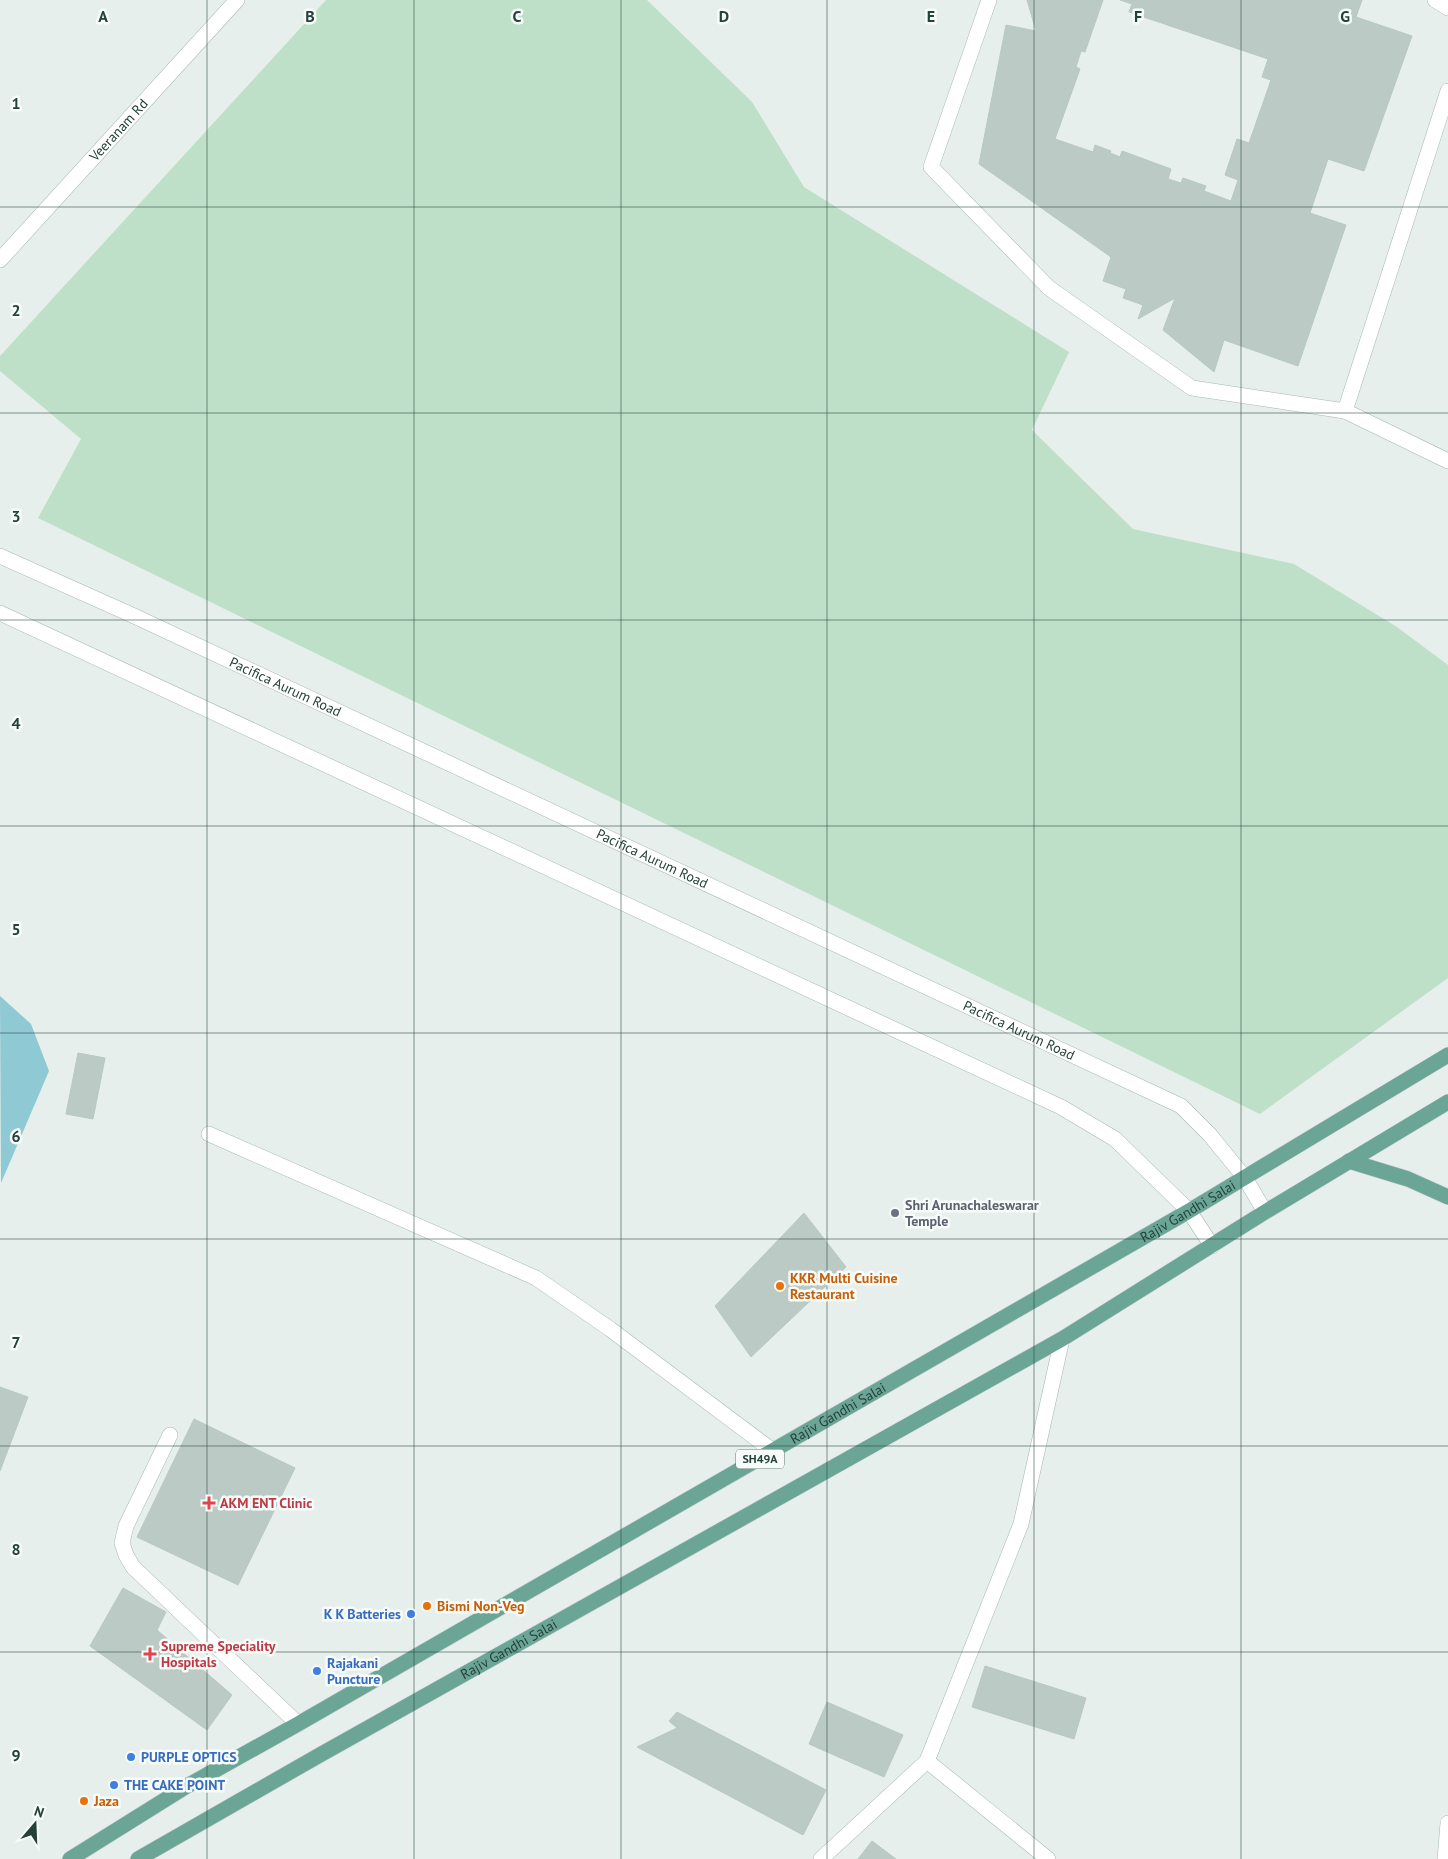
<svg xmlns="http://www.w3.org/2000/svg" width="1448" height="1859" font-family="'PT Sans',sans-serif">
<rect width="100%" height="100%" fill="#e6efeb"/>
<path fill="#bfe0c8" d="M326,0H647L752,102L804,187L1069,352L1032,430L1133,529L1294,564L1397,627L1448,665V978L1260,1114L38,518L81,439L0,371V356Z"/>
<path fill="#8ec9d4" d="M0,996L31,1024L49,1071L1,1183Z"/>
<path fill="#bbcac4" stroke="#b8c9c2" d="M1027,0H1103L1085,52L1081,51L1076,67L1080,69L1055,139L1093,152L1095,145L1111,151L1110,153L1120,157L1122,151L1171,169L1168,179L1181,183L1183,178L1206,186L1204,191L1231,201L1238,180L1225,175L1237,139L1249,143L1271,80L1262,77L1268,59L1129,12L1132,4L1120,0H1362L1356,17L1412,36L1364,171L1328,159L1310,213L1346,225L1298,366L1224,340L1214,372L1163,330L1175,298L1138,319L1143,305L1123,298L1126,289L1103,281L1111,257L979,164L1006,25L1036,31Z
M78,1053L105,1058L93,1119L66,1114Z
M804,1213L846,1267L751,1357L715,1306Z
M0,1387L28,1397L0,1471Z
M194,1419L295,1468L238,1585L137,1537Z
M123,1588L166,1612L157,1630L232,1695L207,1730L90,1646Z
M985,1666L1086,1698L1074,1739L972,1707Z
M827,1702L903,1735L884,1777L809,1744Z
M677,1712L826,1790L803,1835L637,1747L677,1728L669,1721Z
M872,1841L896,1859H858Z"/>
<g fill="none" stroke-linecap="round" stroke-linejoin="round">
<defs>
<path id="lane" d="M170,1435L126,1526L122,1543L126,1555L133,1567L298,1724"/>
<g id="street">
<path d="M989,0L931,167L1049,288L1192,388L1345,411L1448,461"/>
<path d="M1435,0L1448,8"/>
<path id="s1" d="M0,260L237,0"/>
<path d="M1345,411L1448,91"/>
<path id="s2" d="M0,556L132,615L1181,1106L1210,1135L1245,1178L1265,1212"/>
<path d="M0,613L1061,1107L1115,1139L1189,1211L1212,1246"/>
<path d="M209,1134L536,1278L610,1329L773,1451"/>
<path d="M927,1761L1048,1859"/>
<path d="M821,1859L927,1761L1021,1524L1062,1339"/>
</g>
<path id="secondary" d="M1445,1859L1448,1823"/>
<g id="primary">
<path d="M1349,1161L1408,1179L1448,1197"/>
<path id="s3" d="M70,1859L187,1786L298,1724L1189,1211L1448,1055"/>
<path id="s4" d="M138,1859L318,1756L1062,1339L1265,1212L1448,1102"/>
</g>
</defs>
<use href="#lane" stroke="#a8b8b2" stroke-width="16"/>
<use href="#street" stroke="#a8b8b2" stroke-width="16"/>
<use href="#secondary" stroke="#a4bbb3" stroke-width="16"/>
<use href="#primary" stroke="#c2cac8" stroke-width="16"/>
<use href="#lane" stroke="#fff" stroke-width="15"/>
<use href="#street" stroke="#fff" stroke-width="15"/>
<use href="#secondary" stroke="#fff" stroke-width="15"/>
<use href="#primary" stroke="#6aa596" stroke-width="15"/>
</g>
<path fill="none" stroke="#24423a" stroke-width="1" stroke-opacity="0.55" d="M207,0V1859M414,0V1859M621,0V1859M827,0V1859M1034,0V1859M1241,0V1859M0,207H1448M0,413H1448M0,620H1448M0,826H1448M0,1033H1448M0,1239H1448M0,1446H1448M0,1652H1448"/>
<circle fill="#6b7280" stroke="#f7fbf9" stroke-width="2" cx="895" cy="1213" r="5"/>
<g fill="#e8710a" stroke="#f7fbf9" stroke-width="2">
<circle cx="780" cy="1286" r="5"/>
<circle cx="427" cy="1606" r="5"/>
<circle cx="84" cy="1801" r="5"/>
</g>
<g fill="#e0444e" stroke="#f7fbf9" stroke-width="2">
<path d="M206.5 1495.5h5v5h5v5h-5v5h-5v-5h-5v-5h5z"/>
<path d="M147.5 1646.5h5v5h5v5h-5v5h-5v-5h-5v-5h5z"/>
</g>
<g fill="#3f7fe0" stroke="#f7fbf9" stroke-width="2">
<circle cx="411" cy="1614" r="5"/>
<circle cx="317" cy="1671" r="5"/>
<circle cx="131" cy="1757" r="5"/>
<circle cx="114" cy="1785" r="5"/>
</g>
<g text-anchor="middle" stroke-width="5" stroke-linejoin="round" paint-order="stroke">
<rect fill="#f7fbf9" stroke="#637a73" stroke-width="1" x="736" y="1449.5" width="48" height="19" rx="4"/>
<g font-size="12" font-weight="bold" fill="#24423a">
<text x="760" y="1463">SH49A</text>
</g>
<g font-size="14" fill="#24423a" stroke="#f7fbf9">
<text dy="5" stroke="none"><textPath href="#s1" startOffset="176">Veeranam Rd</textPath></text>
<text dy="5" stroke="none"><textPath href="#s2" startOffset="314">Pacifica Aurum Road</textPath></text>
<text dy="5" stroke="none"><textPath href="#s2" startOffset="719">Pacifica Aurum Road</textPath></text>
<text dy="5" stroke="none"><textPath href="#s2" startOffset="1124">Pacifica Aurum Road</textPath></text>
<text dy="5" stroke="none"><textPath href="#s3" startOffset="1292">Rajiv Gandhi Salai</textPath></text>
<text dy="5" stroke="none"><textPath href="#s3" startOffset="888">Rajiv Gandhi Salai</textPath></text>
<text dy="5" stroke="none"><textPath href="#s4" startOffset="426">Rajiv Gandhi Salai</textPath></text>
</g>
<g font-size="14" font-weight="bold" fill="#5b616d" stroke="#f7fbf9" text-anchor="start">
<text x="905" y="1210">Shri Arunachaleswarar<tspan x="905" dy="16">Temple</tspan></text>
</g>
<g font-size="14" font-weight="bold" fill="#c56008" stroke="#f7fbf9" text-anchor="start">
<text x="790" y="1283">KKR Multi Cuisine<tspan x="790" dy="16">Restaurant</tspan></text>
<text x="437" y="1611">Bismi Non-Veg</text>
<text x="94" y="1806">Jaza</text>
</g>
<g font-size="14" font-weight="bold" fill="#be3a42" stroke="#f7fbf9" text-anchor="start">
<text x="220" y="1508">AKM ENT Clinic</text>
<text x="161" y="1651">Supreme Speciality<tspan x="161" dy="16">Hospitals</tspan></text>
</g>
<g font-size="14" font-weight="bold" fill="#366cbe" stroke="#f7fbf9" text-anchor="start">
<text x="401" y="1619" text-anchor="end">K K Batteries</text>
<text x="327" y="1668">Rajakani<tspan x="327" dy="16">Puncture</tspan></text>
<text x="141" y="1762">PURPLE OPTICS</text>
<text x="124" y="1790">THE CAKE POINT</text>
</g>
</g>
<g font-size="16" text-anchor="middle" font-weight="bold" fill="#24423a" stroke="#f7fbf9" stroke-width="5" stroke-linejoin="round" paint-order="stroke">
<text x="103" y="22">A</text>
<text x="310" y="22">B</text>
<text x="517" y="22">C</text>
<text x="724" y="22">D</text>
<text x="931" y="22">E</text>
<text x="1138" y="22">F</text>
<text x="1345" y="22">G</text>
<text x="16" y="109">1</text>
<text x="16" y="316">2</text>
<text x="16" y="522">3</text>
<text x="16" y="729">4</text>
<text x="16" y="935">5</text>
<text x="16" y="1142">6</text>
<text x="16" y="1348">7</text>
<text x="16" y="1555">8</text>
<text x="16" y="1761">9</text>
</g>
<g transform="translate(35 1824) rotate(19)" stroke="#f7fbf9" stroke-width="4" paint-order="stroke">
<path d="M0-4L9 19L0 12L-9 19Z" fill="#24423a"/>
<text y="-8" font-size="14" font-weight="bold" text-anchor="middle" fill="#24423a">N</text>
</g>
</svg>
